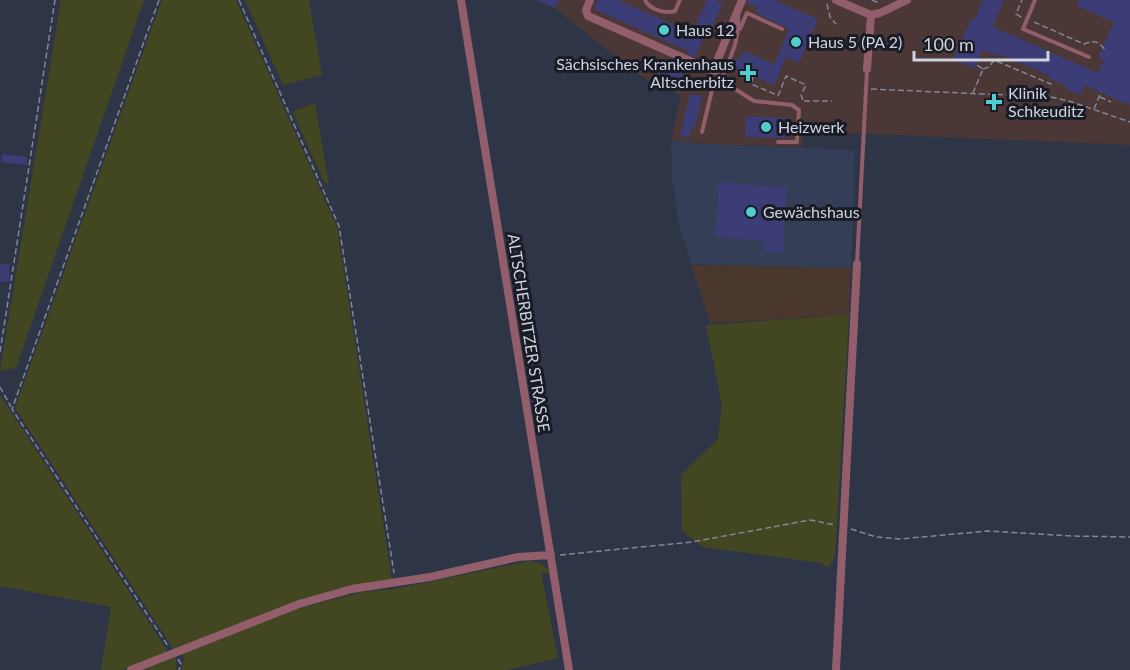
<svg xmlns="http://www.w3.org/2000/svg" width="1130" height="670" font-family="Lato,sans-serif">
<rect width="100%" height="100%" fill="#2d3547"/>
<path fill="#343e56" d="M671,140L703,144L855,150L851,268L691,264L679,224L672,177Z"/>
<path fill="#4a382f" d="M691,265L851,268L849,315L710,323Z"/>
<path fill="#4b3736" d="M536,0H1130V145L804,131L802,147L703,144L671,140L681,95L640,76L555,8Z"/>
<path fill="#434721" d="M61,0H144L16,368L0,371Z
M162,0H236L337,227L392,580L351,587L176,650L173,648L15,408Z
M245,0H309L322,75L283,85Z
M315,103L329,185V186L323,180L293,112Z
M849,315L835,557L828,568L821,563L703,547L682,531L681,475L718,439L722,405L706,325Z
M0,395L165,647L167,653L122,670H101L111,607L0,586Z
M529,561C540,562 545,563 550,574L541,572L558,658L507,670H181L184,659L182,654L297,609L362,592L395,589Z
M176,657V670H143Z"/>
<path fill="#3c3d76" d="M536,0H559L555,8Z
M598,0H618L692,33L707,0H715L723,3L707,38L704,37L695,57L687,53L688,51L594,9Z
M748,0H774L818,19L799,63L786,57L774,85L736,69L737,67L732,65L735,57L740,59L744,51L774,64L789,29L756,13L758,7L747,3Z
M983,0H1004L993,27L1098,73L1104,60L1098,57L1114,22L1077,6L1079,0H1130V105L1084,85L1080,95L1065,88L1066,85L1052,80L1049,78L1050,76L1000,54L999,57L983,50L975,68L953,59L972,18L975,19Z
M660,63L683,73L679,82L657,72Z
M690,94L702,96L695,127L692,126L689,138L680,136Z
M746,116L787,118L786,138L745,137Z
M2,154L27,157L26,165L1,162Z
M719,182L787,188L783,253L764,251L765,241L715,236Z
M0,264H9L10,281L0,282Z"/>
<g fill="none" stroke-linecap="round" stroke-linejoin="round">
<path stroke="#808796" stroke-width="1.5" stroke-dasharray="6 3" stroke-linecap="butt" d="M159,0L12,409L168,646
M239,0L339,226L394,573
M872,0L879,3
M827,4L830,17L836,24
M1021,17L1016,14L1022,0
M1034,22L1084,44C1094,40 1099,41 1105,50
M712,27L719,31
M983,69L989,67L994,60L1051,84L1052,80
M753,77L751,84L777,95
M871,89L1051,97L1069,101L1130,122
M973,93L983,69L977,65
M778,96L786,76L806,85L801,95L803,101
M1100,97L1111,102
M804,101H832
M1094,109L1101,92
M0,352L55,0
M0,387L11,407
M851,529L876,537L900,539L988,531L1072,536L1130,537
M560,555L692,542L810,520L835,525
M178,659L181,664L179,670"/>
<path stroke="#925e6b" stroke-width="4" d="M645,0C650,10 666,14 675,11L680,0
M1035,0L1023,29L1089,57
M740,29L747,13L782,29
M714,71L732,87L754,101L792,105L799,110L797,142H778
M722,78C731,56 740,39 738,15
M702,132L713,86L719,76
M857,263L867,70"/>
<path stroke="#925e6b" stroke-width="8" d="M461,0L569,670
M590,0L586,10L588,16L713,71L742,0
M836,0L871,15L880,13L907,0
M867,69L871,15
M131,670L299,604L352,589L430,577L518,557L551,555
M836,670L857,264"/>
</g>
<g fill="#52cdcd" stroke="#191c25" stroke-width="2">
<circle cx="664" cy="30" r="6"/>
<circle cx="796" cy="42" r="6"/>
<path d="M745 64h6v6h6v6h-6v6h-6v-6h-6v-6h6z"/>
<path d="M991 93h6v6h6v6h-6v6h-6v-6h-6v-6h6z"/>
<circle cx="766" cy="127" r="6"/>
<circle cx="751" cy="212" r="6"/>
</g>
<g text-anchor="middle" stroke-width="6" stroke-linejoin="round" paint-order="stroke">
<g font-size="16" fill="#cfd4e0" stroke="#191c25" text-anchor="start">
<text x="676" y="36">Haus 12</text>
<text x="808" y="48">Haus 5 (PA 2)</text>
<text x="734" y="70" text-anchor="end">Sächsisches Krankenhaus<tspan x="734" dy="18">Altscherbitz</tspan></text>
<text x="1008" y="99">Klinik<tspan x="1008" dy="18">Schkeuditz</tspan></text>
<text x="778" y="133">Heizwerk</text>
<text x="763" y="218">Gewächshaus</text>
</g>
<g font-size="16" fill="#cfd4e0" stroke="#191c25">
<text transform="translate(529 333) rotate(81)" y="6">ALTSCHERBITZER STRASSE</text>
</g>
</g>
<path d="M914 51v9h134v-9" fill="none" stroke="#cfd4e0" stroke-width="3"/>
<text x="923" y="51" font-size="18" fill="#cfd4e0" stroke="#191c25" stroke-width="4.5" paint-order="stroke">100 m</text>
</svg>
